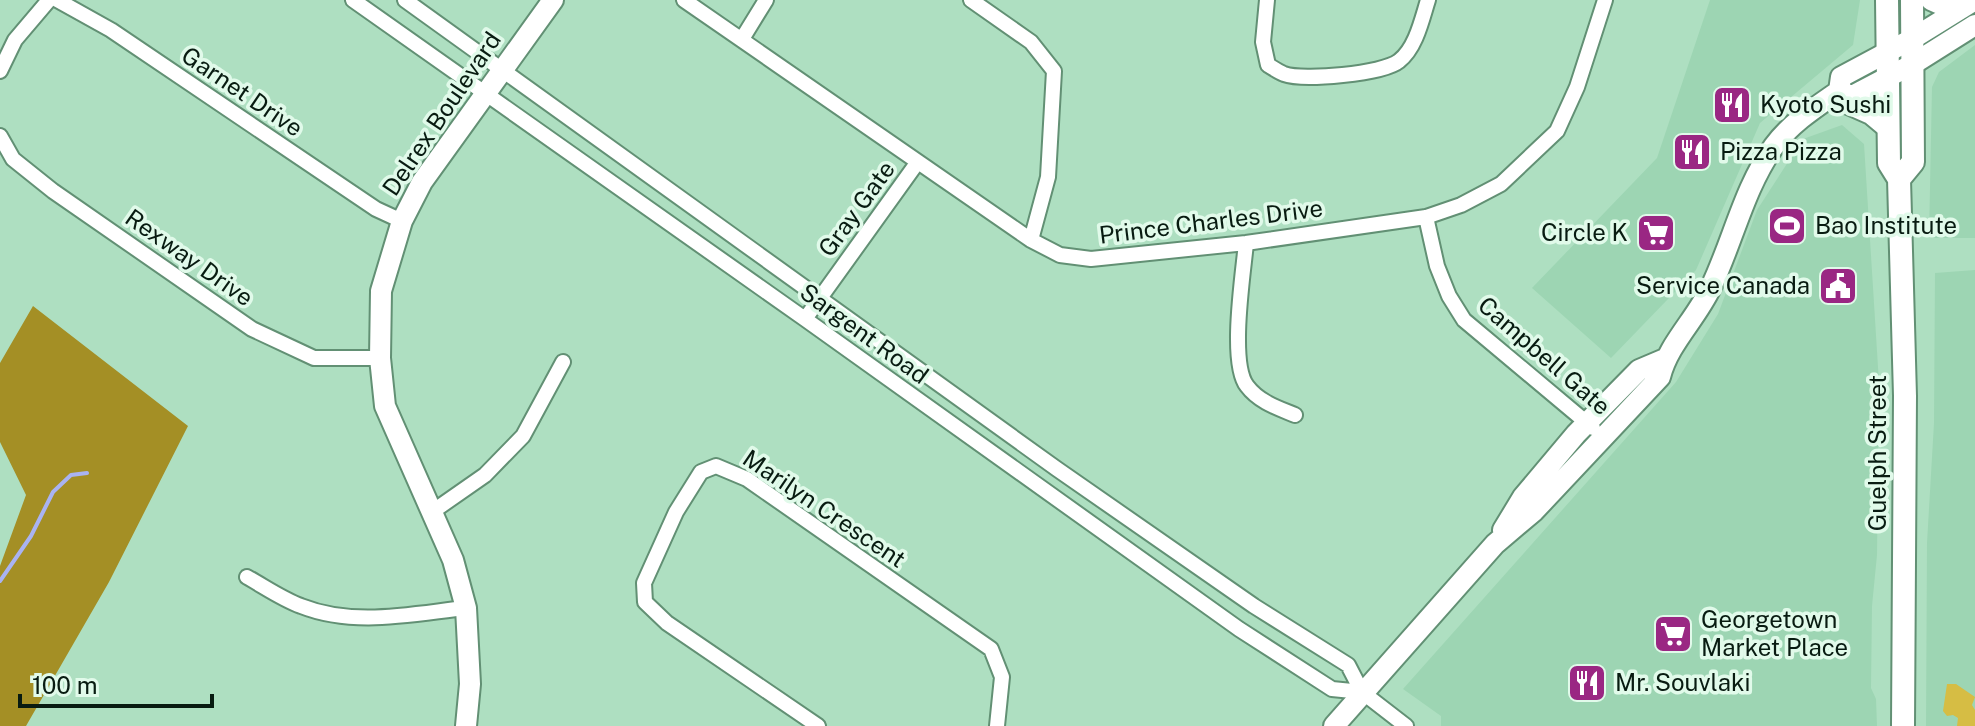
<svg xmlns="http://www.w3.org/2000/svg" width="1975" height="726" font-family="'Public Sans',sans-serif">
<rect width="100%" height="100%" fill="#aedfc1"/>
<path fill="#9dd5b3" d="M1710,0H1860L1853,45L1760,123L1696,270L1611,358L1532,288L1657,158Z
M1975,45V238H1929L1932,87L1939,72Z
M1842,125L1864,144L1879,383L1877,555L1872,606L1871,688L1876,699L1877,726H1441V716L1403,689L1676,382L1718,314L1757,210L1803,139Z
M1975,270V726H1926L1927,543L1934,423L1935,273Z"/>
<path fill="#d6bd44" d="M1947,684H1956L1975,697L1972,705L1975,710V726H1957L1958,718L1953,715L1947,716L1943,711Z"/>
<path fill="#a48f25" d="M33,306L188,426L109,582L26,726H0V566L26,495L0,442V363Z"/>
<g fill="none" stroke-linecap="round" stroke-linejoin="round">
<path stroke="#a9b3f2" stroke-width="4" d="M0,581L31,536L53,492L71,475L87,473"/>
<defs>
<path id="street" d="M57,0L111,30L376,209L402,221
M353,0L805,319L1239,629L1332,689L1362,692
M405,0L1057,469L1254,606L1348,665L1362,692L1406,726
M684,0L1031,240L1060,255L1091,259L1246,243L1426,217L1461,205L1501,184L1557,131L1577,87L1605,0
M971,0L1031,42L1054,71L1048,177L1031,240
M1267,0L1263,42L1268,65C1273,68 1279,72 1284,74C1303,81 1383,74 1399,61C1416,48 1422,19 1428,0
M742,39L766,0
M0,71L15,40L49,0
M0,136L13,159L53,191L252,329L314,358H380
M1426,217L1437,266L1449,296L1464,320L1593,428
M1246,243C1243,275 1229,363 1247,386C1259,402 1278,408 1295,415
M805,319L917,163
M432,512L485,475L523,436L563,362
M247,577C265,587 282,599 301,606C354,627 411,614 466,608
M818,726L667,623L645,602L644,583L676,512L701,472L716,466L747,479L991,649L1002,677L997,726"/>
<path id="secondary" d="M1931,0L1956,11
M1839,91L1852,96L1913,64L1975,25
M1835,98L1871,114L1889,129
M1503,530L1523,497L1576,434L1639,370L1665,359
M466,726L470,684L466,608L453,560L385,406L380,358L381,291L402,221L422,182L553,0
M1334,726L1495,544L1534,511L1660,377C1668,344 1697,318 1711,287C1733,241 1744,188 1774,146C1791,123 1816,107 1839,91L1841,77L1912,39L1975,0"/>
<path id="primary" d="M1887,0L1889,163L1899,179L1905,396L1903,726
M1899,179L1913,162L1912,0"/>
</defs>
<use href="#street" stroke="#629074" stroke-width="18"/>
<use href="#secondary" stroke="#629074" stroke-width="24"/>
<use href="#primary" stroke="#629074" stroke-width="26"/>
<use href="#street" stroke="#fff" stroke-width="14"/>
<use href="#secondary" stroke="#fff" stroke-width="20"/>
<use href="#primary" stroke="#fff" stroke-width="22"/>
</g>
<defs>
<symbol id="restaurant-square" viewBox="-11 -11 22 22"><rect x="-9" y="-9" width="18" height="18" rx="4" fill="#9a2783" stroke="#e1faea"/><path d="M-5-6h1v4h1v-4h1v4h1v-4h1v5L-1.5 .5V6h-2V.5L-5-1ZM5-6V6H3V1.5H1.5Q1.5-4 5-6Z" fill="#fff"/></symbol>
<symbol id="stadium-square" viewBox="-11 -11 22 22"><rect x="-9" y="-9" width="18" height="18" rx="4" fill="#9a2783" stroke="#e1faea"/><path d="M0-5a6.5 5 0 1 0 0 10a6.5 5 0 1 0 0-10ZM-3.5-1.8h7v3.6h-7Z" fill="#fff"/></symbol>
<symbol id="supermarket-square" viewBox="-11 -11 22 22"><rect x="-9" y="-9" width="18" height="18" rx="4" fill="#9a2783" stroke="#e1faea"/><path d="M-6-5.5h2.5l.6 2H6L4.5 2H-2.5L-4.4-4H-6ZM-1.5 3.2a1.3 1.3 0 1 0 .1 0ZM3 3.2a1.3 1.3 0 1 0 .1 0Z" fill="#fff"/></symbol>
<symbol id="civic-square" viewBox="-11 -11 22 22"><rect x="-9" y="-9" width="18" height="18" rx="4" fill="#9a2783" stroke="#e1faea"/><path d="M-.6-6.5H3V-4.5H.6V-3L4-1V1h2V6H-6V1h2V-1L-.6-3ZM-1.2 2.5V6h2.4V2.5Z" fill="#fff"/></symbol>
</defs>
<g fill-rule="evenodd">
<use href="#restaurant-square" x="1710" y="83" width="44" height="44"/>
<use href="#restaurant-square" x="1670" y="130" width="44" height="44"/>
<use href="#stadium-square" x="1765" y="204" width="44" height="44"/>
<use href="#supermarket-square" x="1634" y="211" width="44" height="44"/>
<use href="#civic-square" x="1816" y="264" width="44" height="44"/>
<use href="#supermarket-square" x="1651" y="612" width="44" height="44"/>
<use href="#restaurant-square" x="1565" y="661" width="44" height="44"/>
</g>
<g text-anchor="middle" stroke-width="7" stroke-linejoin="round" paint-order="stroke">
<g font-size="24" fill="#081b11" stroke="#e1faea">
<text transform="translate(242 92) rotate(34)" y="8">Garnet Drive</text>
<text transform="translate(442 114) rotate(-56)" y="8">Delrex Boulevard</text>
<text transform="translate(857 209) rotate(-54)" y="8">Gray Gate</text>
<text transform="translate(1211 222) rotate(-7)" y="8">Prince Charles Drive</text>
<text transform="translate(189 258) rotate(35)" y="8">Rexway Drive</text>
<text transform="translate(864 334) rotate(36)" y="8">Sargent Road</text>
<text transform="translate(1544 356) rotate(41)" y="8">Campbell Gate</text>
<text transform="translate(1878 453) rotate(-90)" y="8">Guelph Street</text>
<text transform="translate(824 509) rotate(34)" y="8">Marilyn Crescent</text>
</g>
<g font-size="24" fill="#081b11" stroke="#e1faea" text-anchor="start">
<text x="1760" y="113">Kyoto Sushi</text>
<text x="1720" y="160">Pizza Pizza</text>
<text x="1815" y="234">Bao Institute</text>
<text x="1628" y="241" text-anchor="end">Circle K</text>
<text x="1810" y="294" text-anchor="end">Service Canada</text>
<text x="1701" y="628">Georgetown<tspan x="1701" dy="28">Market Place</tspan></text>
<text x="1615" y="691">Mr. Souvlaki</text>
</g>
</g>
<path d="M20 694v12h192v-12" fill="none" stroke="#081b11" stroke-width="4"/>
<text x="32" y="694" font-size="24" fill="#081b11" stroke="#e1faea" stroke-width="6" paint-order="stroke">100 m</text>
</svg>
